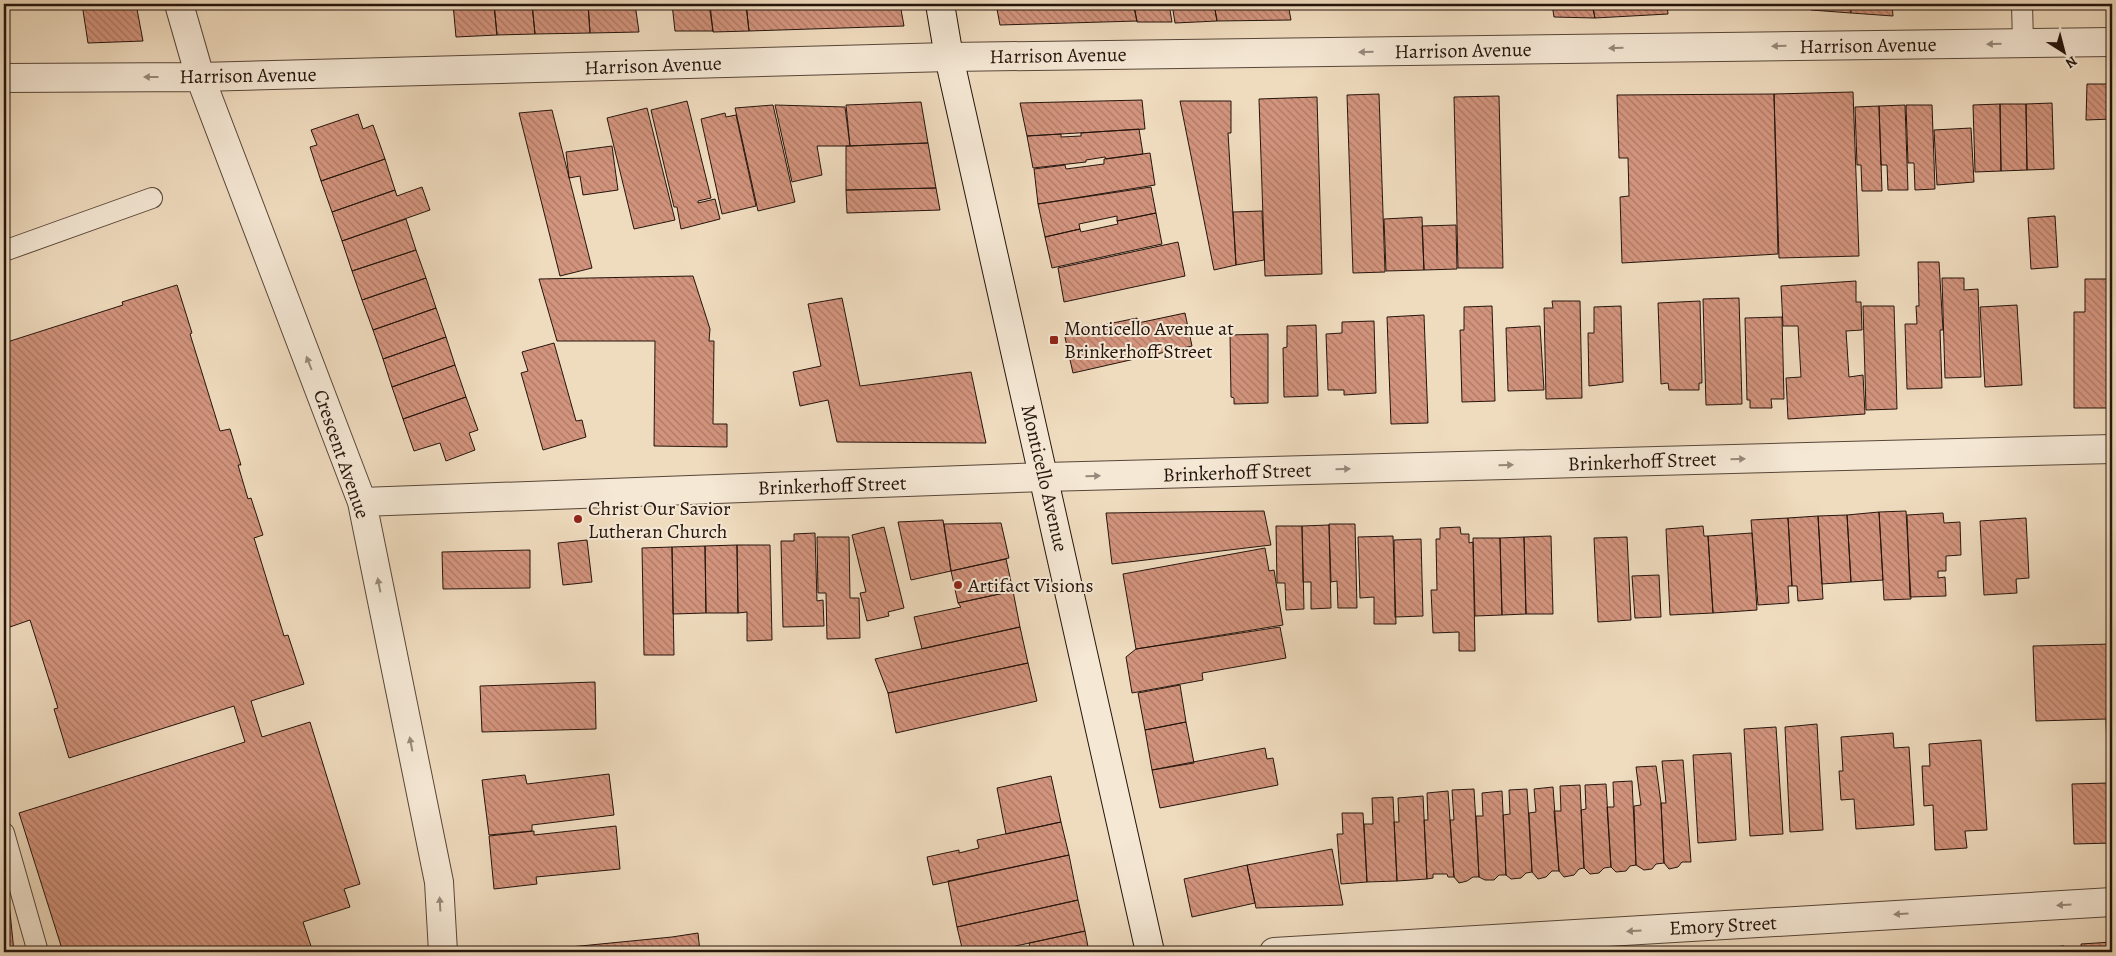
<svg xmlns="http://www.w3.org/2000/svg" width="2116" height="956" font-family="Alegreya,serif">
<defs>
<pattern id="building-back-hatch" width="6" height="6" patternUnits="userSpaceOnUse" patternTransform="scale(1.25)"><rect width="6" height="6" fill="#d3947d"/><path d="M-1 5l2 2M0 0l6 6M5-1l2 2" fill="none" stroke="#ab7865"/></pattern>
</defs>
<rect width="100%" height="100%" fill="#efdbbe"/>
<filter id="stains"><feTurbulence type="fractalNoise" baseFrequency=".004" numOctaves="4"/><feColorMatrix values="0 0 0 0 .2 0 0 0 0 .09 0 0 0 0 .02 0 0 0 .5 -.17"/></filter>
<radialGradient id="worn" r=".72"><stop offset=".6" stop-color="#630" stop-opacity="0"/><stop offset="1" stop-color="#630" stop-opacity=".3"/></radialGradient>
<path fill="url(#building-back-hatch)" stroke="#25150d" d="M82,4H136L143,41L88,43Z
M453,4H494L497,35L456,37Z
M494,4H532L535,34L497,35Z
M532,4H588L590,33L535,34Z
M588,4H635L639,32L590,33Z
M672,4H709L713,31H675Z
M710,4H746L749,31L713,32Z
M746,4H900L904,26L749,31Z
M996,4H1133L1137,21L1000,25Z
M1134,4H1169L1172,22H1137Z
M1172,4H1214L1217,21L1175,23Z
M1214,4H1288L1291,20L1217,21Z
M1552,4H1592L1595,18L1554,17Z
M1592,4H1667L1668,14L1595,18Z
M1810,4H1850L1851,13L1811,10Z
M1850,4H1892L1893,16L1851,13Z
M2060,4H2112V7L2060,8Z
M2087,84H2112V119L2086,120Z
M1853,92L1859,256L1779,258L1774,94Z
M1379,94L1385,272L1353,273L1347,95Z
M1774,94L1778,254L1622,263L1620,197L1629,196L1628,158H1619L1617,95Z
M1499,96L1503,268H1458L1454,97Z
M1317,97L1322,274L1265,276L1259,99Z
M1142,100L1145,129L1027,136L1020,103Z
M687,101L711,198L698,201V203L715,199L720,219L681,229L677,207H674L651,110Z
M1180,101H1231V133H1228L1236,265L1214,270Z
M921,102L928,143L850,146L846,105Z
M2052,103L2054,169L2027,170L2026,104Z
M2000,104H2026L2027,170L2001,171Z
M2000,104L2001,171L1975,172L1973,105Z
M773,105L795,202L758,211L735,108Z
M775,105L845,107L850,146H817L822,175L792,182Z
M1905,105L1908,190H1888L1887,165H1881L1879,106Z
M1906,105H1932L1935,189L1915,190L1914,163H1908Z
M1879,106L1882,191H1862L1861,165H1857L1855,107Z
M647,108L675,220L634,229L607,118Z
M552,110L592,268L560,276L519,113Z
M725,113L726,117L736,115L756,206L722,214L701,119Z
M358,114L363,129L373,125L385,159L321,181L310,147L317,145L311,130Z
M1971,128L1974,182L1937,185L1934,130Z
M1139,129L1143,154L1106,159L1105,157L1086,160V162L1033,168L1027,136L1061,134V137L1081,136V133Z
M928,143L936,188L846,190V146Z
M612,146L618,190L583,195L580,176L569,178L566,152Z
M1150,153L1155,185L1038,204L1034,169L1065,165L1066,169L1104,164V159Z
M385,159L395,190L332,212L321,181Z
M422,187L430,210L342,241L332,212L395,190L397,196Z
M1151,187L1156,213L1117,221V216L1079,224L1080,229L1045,237L1038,204Z
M936,188L940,210L847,213L846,190Z
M1262,211L1264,260L1236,265L1233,212Z
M1156,213L1162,244L1052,268L1045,237L1080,229L1081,232L1118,224L1117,221Z
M2055,216L2058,267L2031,269L2028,218Z
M1422,217L1424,270L1386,271L1384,219Z
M406,219L416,250L352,271L342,241Z
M1456,225L1457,269L1424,270L1422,226Z
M1178,242L1185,276L1064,302L1058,268Z
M416,250L426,278L362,300L352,271Z
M1918,262H1939L1943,330H1940L1942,388L1907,389L1905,324H1917L1916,306H1919Z
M693,276L710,329L709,341H714L713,424H727V447L654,446L655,341H557L539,279Z
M426,278L436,308L373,330L362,300Z
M1942,278H1964V290L1978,289L1981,377L1945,378Z
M2085,279H2112V408H2074V312H2085Z
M1856,281V302H1861L1862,330L1846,331L1849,377L1863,375L1865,414L1788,419L1786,378L1801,377L1798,326H1783L1781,286Z
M177,285L192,333L190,334L220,431L230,429L241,465H238L248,499L251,498L263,535L254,538L284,636L288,635L304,684L251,701L262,737L310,722L360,884L344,889L350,907L303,922L313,952H63L19,813L245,742L234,706L69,758L54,709L58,708L30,620L7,628L4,619V343L123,305L122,302Z
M842,298L860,386L971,372L986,443L837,442L828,400L800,406L793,372L821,366L808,304Z
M1739,298L1742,404L1706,405L1703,299Z
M1552,301H1580L1582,398L1546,399L1544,308H1553Z
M1700,301L1702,383H1699V390H1669L1668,383L1661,384L1658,303Z
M2017,305L2022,385L1985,387L1980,307Z
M1492,306L1495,401L1462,402L1460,330H1464V307Z
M1621,306L1623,382L1589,386L1588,333H1594V307Z
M1863,306H1894L1897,409L1866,410Z
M436,308L446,337L383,359L373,330Z
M1185,313L1192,346L1073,373L1064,333L1137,318L1138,323Z
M1424,315L1428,423L1391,424L1387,317Z
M1782,317L1784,399H1771L1772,408H1750V400H1747L1745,318Z
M1374,321L1376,393L1344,395V390H1328L1326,334L1342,333V322Z
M1316,325L1318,396L1284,397L1283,348L1287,347V326Z
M1540,326L1544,390L1508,391L1506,328Z
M1268,334V403L1234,404V398L1231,397L1230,335Z
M446,337L455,365L392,387L383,359Z
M554,343L576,421L582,420L586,437L543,450L521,373L528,371L522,352Z
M455,365L466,397L403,419L392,387Z
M466,397L478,430L469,433L475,450L446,461L440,443L414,451L403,419Z
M2109,493H2112V522H2110Z
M1264,511L1271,545L1112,564L1106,513Z
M1906,511L1911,599L1884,600L1879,512Z
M1879,512L1883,580L1851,582L1847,515Z
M1943,513L1944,523L1960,522L1961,555L1946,556V571H1938V578L1945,577L1946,596L1910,597L1907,515Z
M1847,515L1851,582L1822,584L1818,516Z
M1818,516L1823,599L1798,601L1797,586H1792L1788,518Z
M1788,518L1792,586H1788L1789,603L1758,605L1751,520Z
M2026,518L2029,578L2016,579L2017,593L1984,595L1980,521Z
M943,520L951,571L911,580L898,522Z
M2110,522H2112V553H2110Z
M1001,523L1009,558L951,571L944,524Z
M1329,524H1355L1357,608H1338L1337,581L1331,582Z
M1329,525L1331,608L1311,609V582H1303L1302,526Z
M1276,526H1302L1304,609L1286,610L1285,583H1277Z
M1703,526L1704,536H1708L1713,613L1670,615L1666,529Z
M884,527L904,608L888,612L889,616L867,621L860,593L866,592L852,535Z
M1460,527L1461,534H1469V543L1473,542L1475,651H1459V632L1433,633L1431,590H1437L1436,539H1440V528Z
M815,533L817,601L823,600L824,626L783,627L781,541H794V534Z
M1752,533L1757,610L1713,613L1708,536Z
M1393,536L1396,624H1374V597L1360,598L1358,537Z
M1551,536L1553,614H1526L1524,537Z
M817,537H849L850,598H859L860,638L827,639L826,593H818Z
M1524,537L1526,614L1502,615L1500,538Z
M1627,537L1631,620L1598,622L1594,538Z
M1473,538H1500L1502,615L1475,616Z
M1421,539L1423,616L1395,617L1394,540Z
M587,540L592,582L563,585L558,543Z
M737,545L738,613H706L705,546Z
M737,545H770L772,640L747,641V612L738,613Z
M705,546L706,613L673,614L672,547Z
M672,547L674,655H644L642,548Z
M1265,548L1269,571L1274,570L1283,625L1136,649L1123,574Z
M530,550V588L443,589L442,552Z
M1006,559L1013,591L958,603L951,571Z
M1659,575L1661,617L1635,618L1632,576Z
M1013,591L1020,627L922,649L914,617L961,607L958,603Z
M1020,627L1028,663L888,693L875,659Z
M1280,627L1286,658L1202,673L1203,680L1132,693L1126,657L1136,649Z
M2112,644V843L2074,844L2072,784L2108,783L2106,719L2036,721L2033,646Z
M1028,663L1037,701L896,733L888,693Z
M595,682L596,729L482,732L480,686Z
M1180,685L1186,722L1145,730L1138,693Z
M1186,722L1194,763L1152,770L1145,730Z
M1817,724L1823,830L1790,832L1785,727Z
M1776,727L1783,834L1750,836L1744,729Z
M1893,733L1894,748L1909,747L1914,825L1856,829L1854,799L1841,800L1839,771H1843L1841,737Z
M1981,740L1987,830L1965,831L1967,848L1935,850L1933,805L1924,806L1922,766H1930L1929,744Z
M1265,748L1267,759L1273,758L1278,785L1160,808L1152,770Z
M1731,753L1736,840L1698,843L1693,755Z
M1683,760L1691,862H1682L1678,867L1669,869L1664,863L1661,803H1666L1662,761Z
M1656,766L1661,803L1664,863L1656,864L1652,869L1644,870L1636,865L1634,806L1641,805L1636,767Z
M609,774L614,815L532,825V831L489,835L482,780L525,775L527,784Z
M1051,776L1061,822L1006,834L997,788Z
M1632,781L1636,865L1630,866L1626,871L1616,872L1611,867L1607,807H1614L1613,782Z
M1606,784L1611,867L1604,868L1599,873L1590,874L1584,868L1581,810L1586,809L1585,785Z
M1580,785L1584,868L1579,869L1574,875L1564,877L1559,871L1554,811H1561L1560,786Z
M1553,787L1559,871H1552L1546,877L1538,879L1532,872L1529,813L1536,812L1534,789Z
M1474,789L1479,877H1473L1467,881L1459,883L1454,877L1450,820H1454L1452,790Z
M1527,789L1532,872L1526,873L1521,878L1511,879L1506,875L1503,815L1510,814L1509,790Z
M1448,791L1454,877H1448L1447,874H1433V878L1427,879L1424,820H1428L1427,793Z
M1502,791L1506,875H1499L1494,880H1485L1479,877L1476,816H1483L1482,793Z
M1423,796L1427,879L1397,881L1394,822H1399L1398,798Z
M1393,797L1397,881L1367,882L1364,824H1373L1372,798Z
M1342,813H1363L1367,882L1341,884L1337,834H1343Z
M1061,822L1069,855L933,885L927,857L959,850V853L979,848L977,840Z
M616,826L620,869L536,877L537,884L494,889L489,836L534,831V835Z
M1332,849L1343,905L1256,908L1247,865Z
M1069,855L1078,900L957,927L948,881Z
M1247,865L1255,903L1192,917L1184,879Z
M4,892H8L14,952H4Z
M1078,900L1085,931L988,952H963L957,927Z
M1085,931L1089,952H1031L1029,943Z
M698,933L700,952H519L672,937Z
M2112,942V952H2082L2081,944Z
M2064,946V952H2019V950Z"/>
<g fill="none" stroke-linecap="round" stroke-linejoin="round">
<defs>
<path id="lane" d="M2022,4L2023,43
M4,251L152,198
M4,833L38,952"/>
<path id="street" d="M179,4L200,77L362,502L439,882L443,952
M4,78L200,77L949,57L2112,42
M362,502L1045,477L2112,449
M1274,952L2112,902"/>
<path id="secondary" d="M940,4L949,57L1150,952"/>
</defs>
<use href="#lane" stroke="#584639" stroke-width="22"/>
<use href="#street" stroke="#584639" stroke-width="30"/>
<use href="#secondary" stroke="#25150d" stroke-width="30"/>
<use href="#lane" stroke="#f5e8d5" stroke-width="20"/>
<use href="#street" stroke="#f5e8d5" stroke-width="28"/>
<use href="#secondary" stroke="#f5e8d5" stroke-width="28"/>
</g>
<defs><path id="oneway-solid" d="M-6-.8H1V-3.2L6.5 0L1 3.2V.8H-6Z" transform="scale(1.25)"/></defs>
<g fill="#97897b">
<use href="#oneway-solid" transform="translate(1994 44) rotate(179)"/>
<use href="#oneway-solid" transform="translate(1779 46) rotate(179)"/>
<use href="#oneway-solid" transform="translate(1616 48) rotate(179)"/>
<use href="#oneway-solid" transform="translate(1366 52) rotate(179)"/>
<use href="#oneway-solid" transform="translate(151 77) rotate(180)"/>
<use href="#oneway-solid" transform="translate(309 363) rotate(-111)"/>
<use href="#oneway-solid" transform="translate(1738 459) rotate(-2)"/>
<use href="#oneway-solid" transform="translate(1506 465) rotate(-2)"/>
<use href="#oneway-solid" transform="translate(1343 469) rotate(-2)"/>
<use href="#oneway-solid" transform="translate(1093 476) rotate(-1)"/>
<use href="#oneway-solid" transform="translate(379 585) rotate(-101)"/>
<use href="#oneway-solid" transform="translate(411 744) rotate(-101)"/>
<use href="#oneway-solid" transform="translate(440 904) rotate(-93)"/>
<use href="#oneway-solid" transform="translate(2064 905) rotate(177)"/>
<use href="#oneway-solid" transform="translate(1901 914) rotate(177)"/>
<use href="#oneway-solid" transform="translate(1634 931) rotate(177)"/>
</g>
<g fill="#8f2418" stroke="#f5e8d5" stroke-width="2">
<rect x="1049" y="335" width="10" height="10" rx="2.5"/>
<circle cx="578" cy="519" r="5"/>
<circle cx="958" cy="585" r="5"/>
</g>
<g text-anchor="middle" stroke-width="4" stroke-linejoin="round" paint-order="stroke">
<g font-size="20" fill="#25150d" stroke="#f5e8d5">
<text transform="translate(1868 45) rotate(-1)" y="7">Harrison Avenue</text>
<text transform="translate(1463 50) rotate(-1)" y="7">Harrison Avenue</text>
<text transform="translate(1058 55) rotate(-1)" y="7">Harrison Avenue</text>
<text transform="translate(653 65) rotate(-2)" y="7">Harrison Avenue</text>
<text transform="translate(248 75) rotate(-1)" y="7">Harrison Avenue</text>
<text transform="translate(342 454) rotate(71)" y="7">Crescent Avenue</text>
<text transform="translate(1642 461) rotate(-2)" y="7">Brinkerhoff Street</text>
<text transform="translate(1237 472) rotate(-2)" y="7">Brinkerhoff Street</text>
<text transform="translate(1045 478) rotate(77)" y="7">Monticello Avenue</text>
<text transform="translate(832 485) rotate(-2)" y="7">Brinkerhoff Street</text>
<text transform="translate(1723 925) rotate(-3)" y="7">Emory Street</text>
</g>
<g font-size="20" fill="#25150d" stroke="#f5e8d5" text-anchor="start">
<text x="1064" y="335">Monticello Avenue at<tspan x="1064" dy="23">Brinkerhoff Street</tspan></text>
<text x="588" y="515">Christ Our Savior<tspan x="588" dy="23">Lutheran Church</tspan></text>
<text x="968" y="592">Artifact Visions</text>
</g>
</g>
<rect width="2116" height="956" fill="none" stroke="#efdbbe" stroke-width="20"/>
<rect x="5" y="5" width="2106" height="946" fill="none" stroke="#25150d" stroke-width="2.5"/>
<rect x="10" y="10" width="2096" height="936" fill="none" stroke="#25150d"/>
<g transform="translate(2064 52) rotate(144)" stroke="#f5e8d5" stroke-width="4" paint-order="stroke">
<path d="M0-4L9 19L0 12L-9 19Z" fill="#25150d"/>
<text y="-8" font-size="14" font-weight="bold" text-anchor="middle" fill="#25150d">N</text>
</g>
<rect width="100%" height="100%" filter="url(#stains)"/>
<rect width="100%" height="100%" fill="url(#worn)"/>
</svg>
